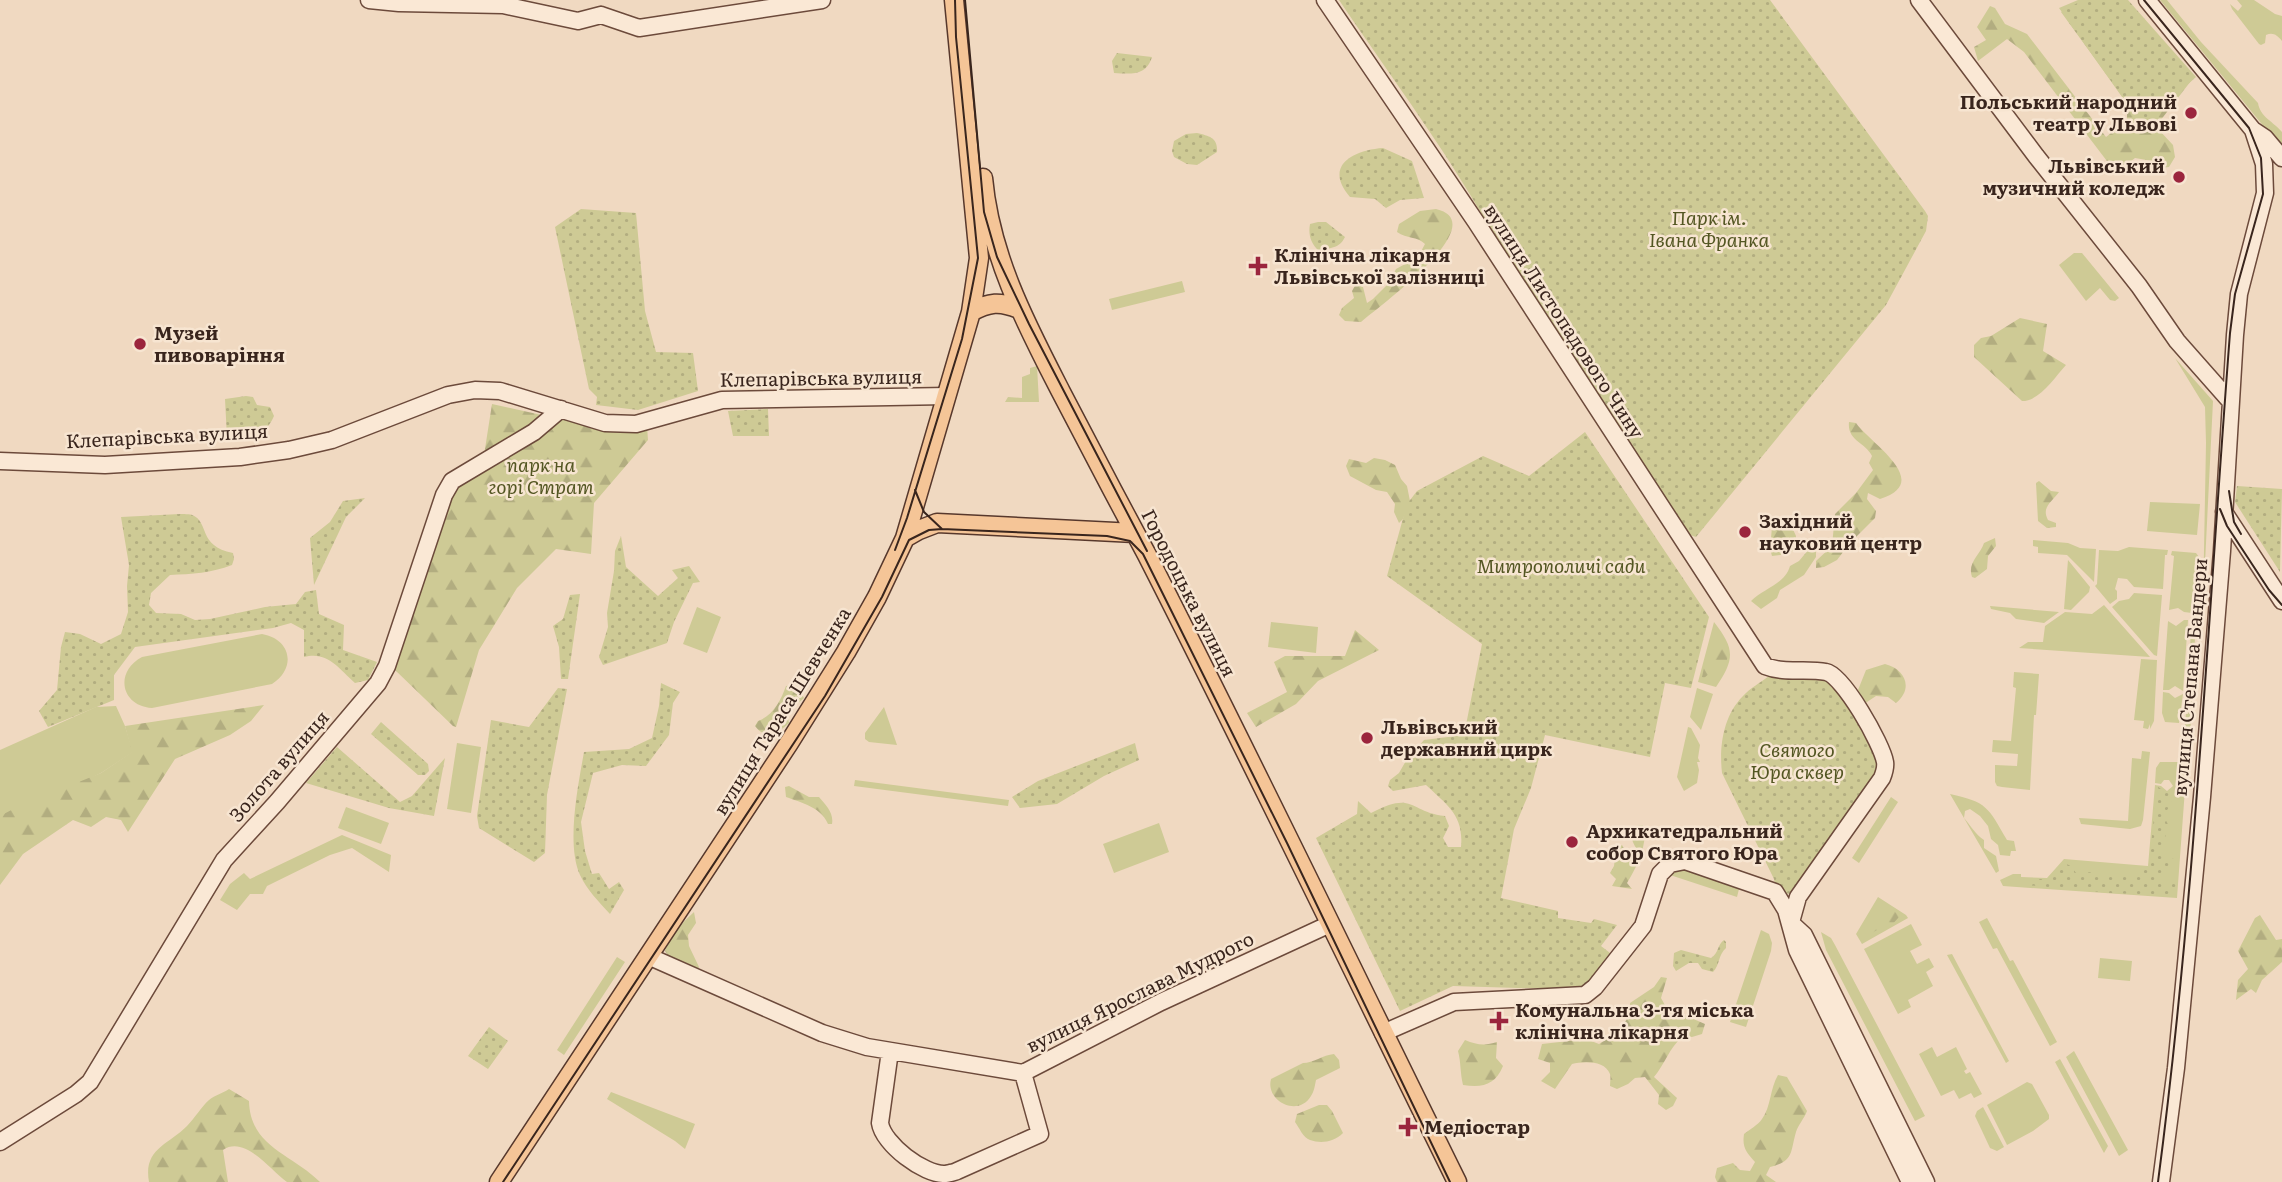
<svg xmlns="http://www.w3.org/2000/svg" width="2282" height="1182" font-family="Literata,serif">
<defs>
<pattern id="forest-firs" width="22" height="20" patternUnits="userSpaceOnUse" patternTransform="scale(1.75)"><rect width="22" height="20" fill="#ceca95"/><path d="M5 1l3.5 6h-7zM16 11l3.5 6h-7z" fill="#b2ad80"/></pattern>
<pattern id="park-dots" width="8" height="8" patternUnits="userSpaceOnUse" patternTransform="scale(1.75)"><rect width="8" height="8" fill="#ceca95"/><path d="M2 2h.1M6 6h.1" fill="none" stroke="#b2ad80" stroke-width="1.8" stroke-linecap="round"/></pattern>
</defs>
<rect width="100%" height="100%" fill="#f0d9c1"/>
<path fill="#ceca95" d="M2160,0H2167L2201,42L2258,103C2260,117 2274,122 2282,132V143L2279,145Z
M2237,0H2254L2275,14L2282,16V41C2277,35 2273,32 2266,35L2265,43L2261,45L2259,44L2232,9L2230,4L2238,11L2242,6Z
M2074,253H2082L2119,298L2115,301L2110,300L2100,288L2086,301L2059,265Z
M1182,281L1185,292L1112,310L1109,299Z
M2175,358L2213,401L2203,604L2206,443L2205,407Z
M1037,366L1039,402H1005L1008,397L1022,398V377L1030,374V368Z
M2150,502L2200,504L2197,535L2147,531Z
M2033,540L2068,543L2080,548L2096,549L2094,582L2067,555L2038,553V547L2033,546Z
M2129,547L2168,550L2167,555H2165L2163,589L2134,587L2127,579L2118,578L2115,589L2117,591V599L2110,604L2095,586L2097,584L2099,550L2118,551Z
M2172,551L2196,553L2199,557L2190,739C2184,734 2185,722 2186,714H2188L2189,702L2187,701L2192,613L2184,612L2178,608L2169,610L2174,556L2171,555Z
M2068,560L2090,587L2089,592L2071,610L2064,609Z
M2134,593L2162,595L2157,656L2154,655L2112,607L2119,601L2129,599Z
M2104,605L2150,657L2019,648L2028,642H2043L2045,626L2065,612L2092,614Z
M1990,606L2059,612L2044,623L2016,619L2010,613L1991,609Z
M697,607L721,617L707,653L683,644Z
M2184,620H2188L2183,691L2175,686L2169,690H2163L2168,621L2176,626Z
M1271,622L1318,627L1316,653L1268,647Z
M1714,622C1735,649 1735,659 1716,687L1698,682Z
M262,634C291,639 297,668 272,684L152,708C121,706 114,672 142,657Z
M2141,659L2157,660L2154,721L2150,729V724L2148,729L2143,728L2144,721L2134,720Z
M2014,672L2039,674L2036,715H2034L2030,790L2002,787L1997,786L1995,782V765L2017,766L2018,754L1992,752L1993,740L2011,741L2016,688L2013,687Z
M1697,688L1713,694L1701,730L1690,717Z
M2163,692L2169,693L2175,698L2183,694L2179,723L2165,722L2162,713Z
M116,706L125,726L133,752L101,773L0,822V750L96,707Z
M884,707L897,745L869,742L865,739V733Z
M1688,727L1691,728L1700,745L1698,758L1700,762H1697L1699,770L1697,783L1684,791L1677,777Z
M457,743L481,747L471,813L447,809Z
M2188,748L2177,898L2003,886L2000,880L2013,874H2021V877L2047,878L2064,859L2148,866L2155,785L2161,786L2167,791L2173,786L2169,780H2164L2161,784L2155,783L2156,768L2160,762H2178L2176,790H2179L2181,774H2183L2182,758Z
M2142,751L2150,752L2143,820L2141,826L2130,829L2081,824L2079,818L2128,821L2132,758L2141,759Z
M855,780L1009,800L1008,806L854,786Z
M1950,794C1987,802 1988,807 2007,840L2014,841L2016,851H2011L2010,856L2000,855L1998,845L1991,839L1988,826L1980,816L1970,809L1965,811L1964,818C1971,826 1975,834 1984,840V848L1996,856L1999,871L1996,873Z
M1891,797L1898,802L1859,863L1852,858Z
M346,807L389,823L381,844L338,828Z
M1159,823L1169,852L1114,873L1103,844Z
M342,835L391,855L389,872L352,848L330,855L267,886L263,894H250L237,910L220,900L230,884L244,873L250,879Z
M1679,867L1740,885L1737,897L1670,875L1669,874Z
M1878,897L1906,915L1908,918L1862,944L1856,934Z
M1987,918L2010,961L2013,960L2057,1042L2050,1046L1997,948L1993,949L1979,922Z
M1911,924L1922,945L1910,951L1917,964L1929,958L1934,967L1926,972L1933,986L1908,1000L1911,1007L1898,1014L1864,949Z
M1761,930L1769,934L1772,943L1771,951L1746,1027L1730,1022Z
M1821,932L1831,938L1835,945L1925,1116L1915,1121L1826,950Z
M1952,954L2009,1061L2006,1063L1947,955Z
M617,957L625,962L564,1055L557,1050Z
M2100,958L2132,961L2130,981L2098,978Z
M1932,1047L1937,1057L1956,1047L1967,1069L1964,1071L1966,1074L1970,1072L1982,1094L1974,1098L1971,1093L1959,1099L1954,1090L1941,1096L1919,1054Z
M2074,1051L2128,1150L2119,1156L2066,1057Z
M2060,1059L2108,1146L2104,1153L2055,1062Z
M2027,1082L2032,1084L2049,1115V1119L2033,1131L2007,1145L1987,1105Z
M611,1092L695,1124L685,1149L675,1141L607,1099Z
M1983,1107L2004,1147L1997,1151L1990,1148L1975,1116L1977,1111Z"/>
<path fill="url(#forest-firs)" d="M2078,0H2124L2194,77L2160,121L2159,130L2173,145L2175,157L2169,167L2160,168L2152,161L2135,158L2116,173L2024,52L2007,39L1978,61L1974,47L1986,40L1977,27L1990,6L1995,8L2005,24L2027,34L2106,137L2127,121V104L2059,8Z
M1436,209C1496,223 1374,310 1361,322L1345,321L1339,315L1342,308L1354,298L1352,291L1356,284L1363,287L1367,303L1373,299L1389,283L1396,269L1418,257L1425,244C1417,236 1407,239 1397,232L1399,224L1420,211Z
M2020,318L2047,324L2043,351L2066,365C2054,378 2040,401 2022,401L1974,357V345L1981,338L1991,336Z
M492,404L555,418L564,414L647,426L648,440L594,503L591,554L556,549L517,588L479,650L456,727L453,726L395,670L450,499L457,484L482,468Z
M1849,422L1856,423C1871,444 1934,482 1880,499L1868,493L1867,499L1876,511L1875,518L1850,543L1837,560L1824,567L1816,568V561L1832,546L1835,514L1856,493L1873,470L1869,463L1872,456C1865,442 1847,441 1849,422Z
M1374,458L1385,460L1395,465L1401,479L1407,486L1410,501L1403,519L1399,523L1394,512L1395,504L1387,492L1376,490L1350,476L1346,466L1349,459L1366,463Z
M2039,481L2051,491L2059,492C2052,502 2041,507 2048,520L2056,523V527L2047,528L2038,521L2036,483Z
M1781,524L1791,525L1796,536L1795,549L1789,554L1772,556L1770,549L1772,527Z
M1995,538L1996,546L1988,556L1987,569L1975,578L1972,577C1967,563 1980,555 1984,543Z
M1809,549L1816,550V557L1804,575L1780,590L1777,598L1761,609L1751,601C1764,588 1785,584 1790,566L1799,561Z
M1355,630L1379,650L1318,681L1296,704L1256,727L1247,713L1287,692L1274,662L1285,656H1345Z
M1718,634C1733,644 1729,658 1722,672H1711L1704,678L1702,677L1710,641Z
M1885,664C1905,669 1914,688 1896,703L1888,697L1876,696L1864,704L1858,690L1866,670Z
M796,684L804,698L787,713L789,723C779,733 765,740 755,726L758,721C773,716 781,700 786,686Z
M264,705L251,721L230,735L175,759L128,832L121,820L106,817L91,827L73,820L23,854L0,885V816L17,807L101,773L132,752L125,726Z
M789,786L809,797H819C826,805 834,813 832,824H828C821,807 802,803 786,797L785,787Z
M1643,825C1649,844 1636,868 1627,883L1632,889L1612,886L1616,879L1610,873L1614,866L1616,850L1622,845L1626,852V859L1636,848C1631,840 1630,835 1635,826Z
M1878,908L1895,911L1899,917L1889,928L1877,930L1864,938L1861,935L1866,927L1869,916Z
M694,912L696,923L688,935L689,946L699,967L698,970L669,957L665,951C671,934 681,924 694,912Z
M2260,915L2276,940L2282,939V962L2262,980L2256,993L2251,989L2236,1000L2238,980L2248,969L2238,951L2255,918Z
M1661,977L1667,978L1661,998L1666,1007L1705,1024L1702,1034L1692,1037L1683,1036C1669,1048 1665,1064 1654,1077L1677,1098L1673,1106L1666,1110L1658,1104L1659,1095L1645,1077L1635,1078L1628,1084L1617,1089L1610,1086C1610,1082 1611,1078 1610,1074C1605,1060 1583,1061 1572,1064L1555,1089L1541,1081L1550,1072V1063L1538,1059L1542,1044L1586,1039L1599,1044C1614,1035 1632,1022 1630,1003L1654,987Z
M1465,1040C1477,1045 1485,1046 1497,1042L1496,1058L1503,1066C1495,1085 1483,1088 1463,1085C1460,1073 1461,1062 1458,1051Z
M1334,1054L1339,1060L1340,1068L1316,1080C1315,1085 1314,1092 1311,1096C1298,1118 1265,1101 1271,1079L1303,1063C1313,1063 1323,1055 1334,1054Z
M1778,1075L1787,1077L1807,1111C1804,1119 1798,1125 1796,1132C1790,1153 1794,1161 1770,1167L1766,1175L1776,1182H1717L1715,1177L1717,1168L1733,1163L1740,1170L1750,1171L1755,1162C1746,1152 1742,1147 1744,1134C1750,1129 1758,1125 1762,1119C1771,1107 1770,1088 1778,1075Z
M229,1089L249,1101C250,1147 292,1154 320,1182H287C270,1170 245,1135 223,1150L228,1182H149C143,1149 168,1145 187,1126C195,1118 201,1107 209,1100C215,1095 223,1093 229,1089Z
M1319,1105H1327L1332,1111L1343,1133C1334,1142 1321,1144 1310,1140C1303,1138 1299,1127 1295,1122L1297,1114Z"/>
<path fill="url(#park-dots)" d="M1339,0H1770L1925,211L1928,216L1926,231L1886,305L1696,537L1690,535L1498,243C1452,158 1393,80 1339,0Z
M2083,0H2128L2196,77L2143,125L2061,12Z
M1117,53L1152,57C1146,76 1132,74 1114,73L1112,61Z
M1197,133C1210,136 1218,138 1217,152L1197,165L1187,164L1174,157L1172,151L1174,141L1186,134Z
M1383,148L1412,161L1424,198L1400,200L1386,208L1375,199L1350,197C1323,166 1353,150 1383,148Z
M581,209L636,213L645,311L656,352L693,353L698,391L638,410L596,405L597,397L589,389L555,227Z
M1318,222H1326L1345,237C1339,249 1331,247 1319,251C1311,244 1308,235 1310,224Z
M246,396L253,397L257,405L270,407L274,416C264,439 249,436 227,438L225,399Z
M768,409L769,436H733L728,411Z
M1585,432L1709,617L1691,688L1665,683L1650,757L1545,735L1531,788L1514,829L1501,898L1558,911V918L1591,923L1594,919L1617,925L1601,946L1614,956L1588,990L1453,986L1400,1011L1316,838L1357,814L1358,801L1371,813C1414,790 1409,812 1445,816L1449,826L1443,838L1448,847H1461C1464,815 1447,805 1426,785L1393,791L1388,786L1390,780L1399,773L1407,759L1424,740L1464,735L1482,644L1387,576L1407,504L1417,491L1483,456L1529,476Z
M2237,486L2282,489L2280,572L2235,502Z
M365,498L346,517L314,585L310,538L330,522L343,501Z
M180,514C181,514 192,514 192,515C210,522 197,546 233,553L234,559L232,565C211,573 192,574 170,575L151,593L149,605L156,613L181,614L195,620L210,619L265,607L296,604L305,592L316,590L319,614L344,625L343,650L377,662L368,680L355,683C338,668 328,651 304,657V630L291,623L273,628L135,647L114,675V700L48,727L39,711L57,690L61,647L65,632L80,634L101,644L121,634L128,612L127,586L129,565L121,517Z
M621,536L626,567L658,596L678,578L672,570L689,566L700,582L693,583L674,622L667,643L603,665L599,657L608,627L607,613L614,571L615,551Z
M580,594L568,679H561L559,647L553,626L563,619L570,595Z
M1769,676H1813L1825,678L1840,692L1873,748L1879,759L1878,773L1792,894L1781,893L1776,890L1774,879L1722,773C1719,747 1723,716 1743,696C1750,688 1760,683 1769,676Z
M661,683L680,692L673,703L669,735L646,766L622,765L593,773L581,822L585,851L592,874L599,873L609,889L619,882L624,890L610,914C599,902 587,890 580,875C566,844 578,786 584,752L629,749L652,738L659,706Z
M558,688L567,689L547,795L545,853L534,862L479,828L477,816L491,720L529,727Z
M381,722L428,764L429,771L425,775H418L371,734Z
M1135,743L1139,760L1104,776L1057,804L1020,808L1012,797L1038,781Z
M337,747L400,802L412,796L445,758L434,816L389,808L306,783Z
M2157,786L2165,792H2172C2175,802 2167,808 2164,817L2169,826C2167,839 2159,839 2163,857L2174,859L2177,864L2171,870L2163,872L2159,879L2165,882L2175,876L2177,878L2176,896L2111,893L2027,885L2029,879H2048L2064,863L2071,866L2076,873L2087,872L2129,877L2140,867L2149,866Z
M1724,940L1726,942V948C1718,955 1720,965 1713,972L1702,969L1698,963H1689L1676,971L1673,966L1674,953L1681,950L1711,958C1719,953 1717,945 1724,940Z
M489,1027L508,1041L488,1069L468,1056Z"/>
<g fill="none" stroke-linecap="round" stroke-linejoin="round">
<defs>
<path id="secondary" d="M369,0L399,3L503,5L578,21L601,15
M1325,0L1476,222L1765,666C1785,674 1806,668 1826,672C1843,675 1882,744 1885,762C1886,768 1884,773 1882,778L1798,897L1791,922
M1919,0L2036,156L2139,286L2177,341L2230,401
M2147,0L2253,130L2265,138L2282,158
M601,15L639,28L822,0
M0,461L105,465L240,457L289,450L332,440L448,395L475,390L500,391L605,423L636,424L722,400L947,396
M2224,512L2282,601
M1792,924L1804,935L1926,1182
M648,956L822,1033L867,1047L1023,1073L1161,1002L1330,924
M1383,1033L1454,1002L1585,995L1595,987L1643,926L1660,874L1670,864L1685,861L1775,892L1786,910L1797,950L1910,1182
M890,1051L880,1123C883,1144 924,1175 945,1174C946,1174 956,1172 957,1171L1040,1134L1023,1073
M0,1142L76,1094L90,1082L224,860L277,802L378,683L387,666L444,495L452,481L534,432L561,409
M2161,1182L2176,1068L2202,797L2222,551L2235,335L2239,294L2265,193L2264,164L2253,130"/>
<path id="primary" d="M983,178C990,256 1026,324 1061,392C1089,446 1118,501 1147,555C1253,763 1354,973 1457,1182
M971,312C989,302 1000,301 1019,309
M905,538L919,530L937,523L1135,533
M499,1182L789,743L846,652L877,597L905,538L971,312L979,258L954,0"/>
</defs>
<use href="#secondary" stroke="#6c4a3b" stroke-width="19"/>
<use href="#primary" stroke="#57382c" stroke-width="21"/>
<use href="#secondary" stroke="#fae8d5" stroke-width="16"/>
<use href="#primary" stroke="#f5c597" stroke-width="18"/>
<path stroke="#39251d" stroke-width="2" d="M965,0L984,212L997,257L1029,324L1147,551
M2144,0L2249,128L2261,158L2263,194L2235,294L2230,333C2208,617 2195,900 2158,1182
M915,490L924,512L942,529
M2229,491L2234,522L2241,534
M2220,509L2227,526L2269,590L2282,605
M895,550L907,518L962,339L978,258L956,37L955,0
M503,1182L825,696L882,597L909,540L929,530L942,529L1107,536L1130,541L1143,554L1287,843L1450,1182"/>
</g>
<g fill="#9b253d" stroke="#f7e5d1" stroke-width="2.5">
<circle cx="2191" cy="113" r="7"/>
<circle cx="2179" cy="177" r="7"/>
<path d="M1254.5 255.5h7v7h7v7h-7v7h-7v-7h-7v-7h7z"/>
<circle cx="140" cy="344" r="7"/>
<circle cx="1745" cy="532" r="7"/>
<circle cx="1367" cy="738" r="7"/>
<circle cx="1572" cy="842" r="7"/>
<path d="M1495.5 1010.5h7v7h7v7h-7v7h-7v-7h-7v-7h7z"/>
<path d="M1404.5 1116.5h7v7h7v7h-7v7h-7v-7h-7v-7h7z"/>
</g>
<g text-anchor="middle" stroke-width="5" stroke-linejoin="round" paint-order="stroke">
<g font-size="19" font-weight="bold" fill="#39251d" stroke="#f7e5d1" text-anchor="start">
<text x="2177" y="109" text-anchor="end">Польський народний<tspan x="2177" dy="22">театр у Львові</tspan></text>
<text x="2165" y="173" text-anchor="end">Львівський<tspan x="2165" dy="22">музичний коледж</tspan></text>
<text x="1274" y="262">Клінічна лікарня<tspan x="1274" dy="22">Львівської залізниці</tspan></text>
<text x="154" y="340">Музей<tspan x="154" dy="22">пивоваріння</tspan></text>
<text x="1759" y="528">Західний<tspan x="1759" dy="22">науковий центр</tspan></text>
<text x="1381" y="734">Львівський<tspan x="1381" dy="22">державний цирк</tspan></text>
<text x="1586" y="838">Архикатедральний<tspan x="1586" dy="22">собор Святого Юра</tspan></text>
<text x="1515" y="1017">Комунальна 3-тя міська<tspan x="1515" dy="22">клінічна лікарня</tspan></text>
<text x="1424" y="1134">Медіостар</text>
</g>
<g font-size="19" font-style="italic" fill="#535622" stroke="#f7e5d1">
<text x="1709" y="225">Парк ім.<tspan x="1709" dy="22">Івана Франка</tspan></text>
<text x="541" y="472">парк на<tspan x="541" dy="22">горі Страт</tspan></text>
<text x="1561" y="573">Митрополичі сади</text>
<text x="1797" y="757">Святого<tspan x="1797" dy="22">Юра сквер</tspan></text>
</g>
<g font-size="19" fill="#39251d" stroke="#f7e5d1">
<text transform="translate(1564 321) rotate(57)" y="7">вулиця Листопадового Чину</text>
<text transform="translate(821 378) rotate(-1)" y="7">Клепарівська вулиця</text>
<text transform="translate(167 436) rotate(-3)" y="7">Клепарівська вулиця</text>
<text transform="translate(1189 593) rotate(63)" y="7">Городоцька вулиця</text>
<text transform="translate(2190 677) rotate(-85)" y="7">вулиця Степана Бандери</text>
<text transform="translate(782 711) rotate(-58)" y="7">вулиця Тараса Шевченка</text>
<text transform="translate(279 766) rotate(-49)" y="7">Золота вулиця</text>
<text transform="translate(1140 992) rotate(-26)" y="7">вулиця Ярослава Мудрого</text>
</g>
</g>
</svg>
